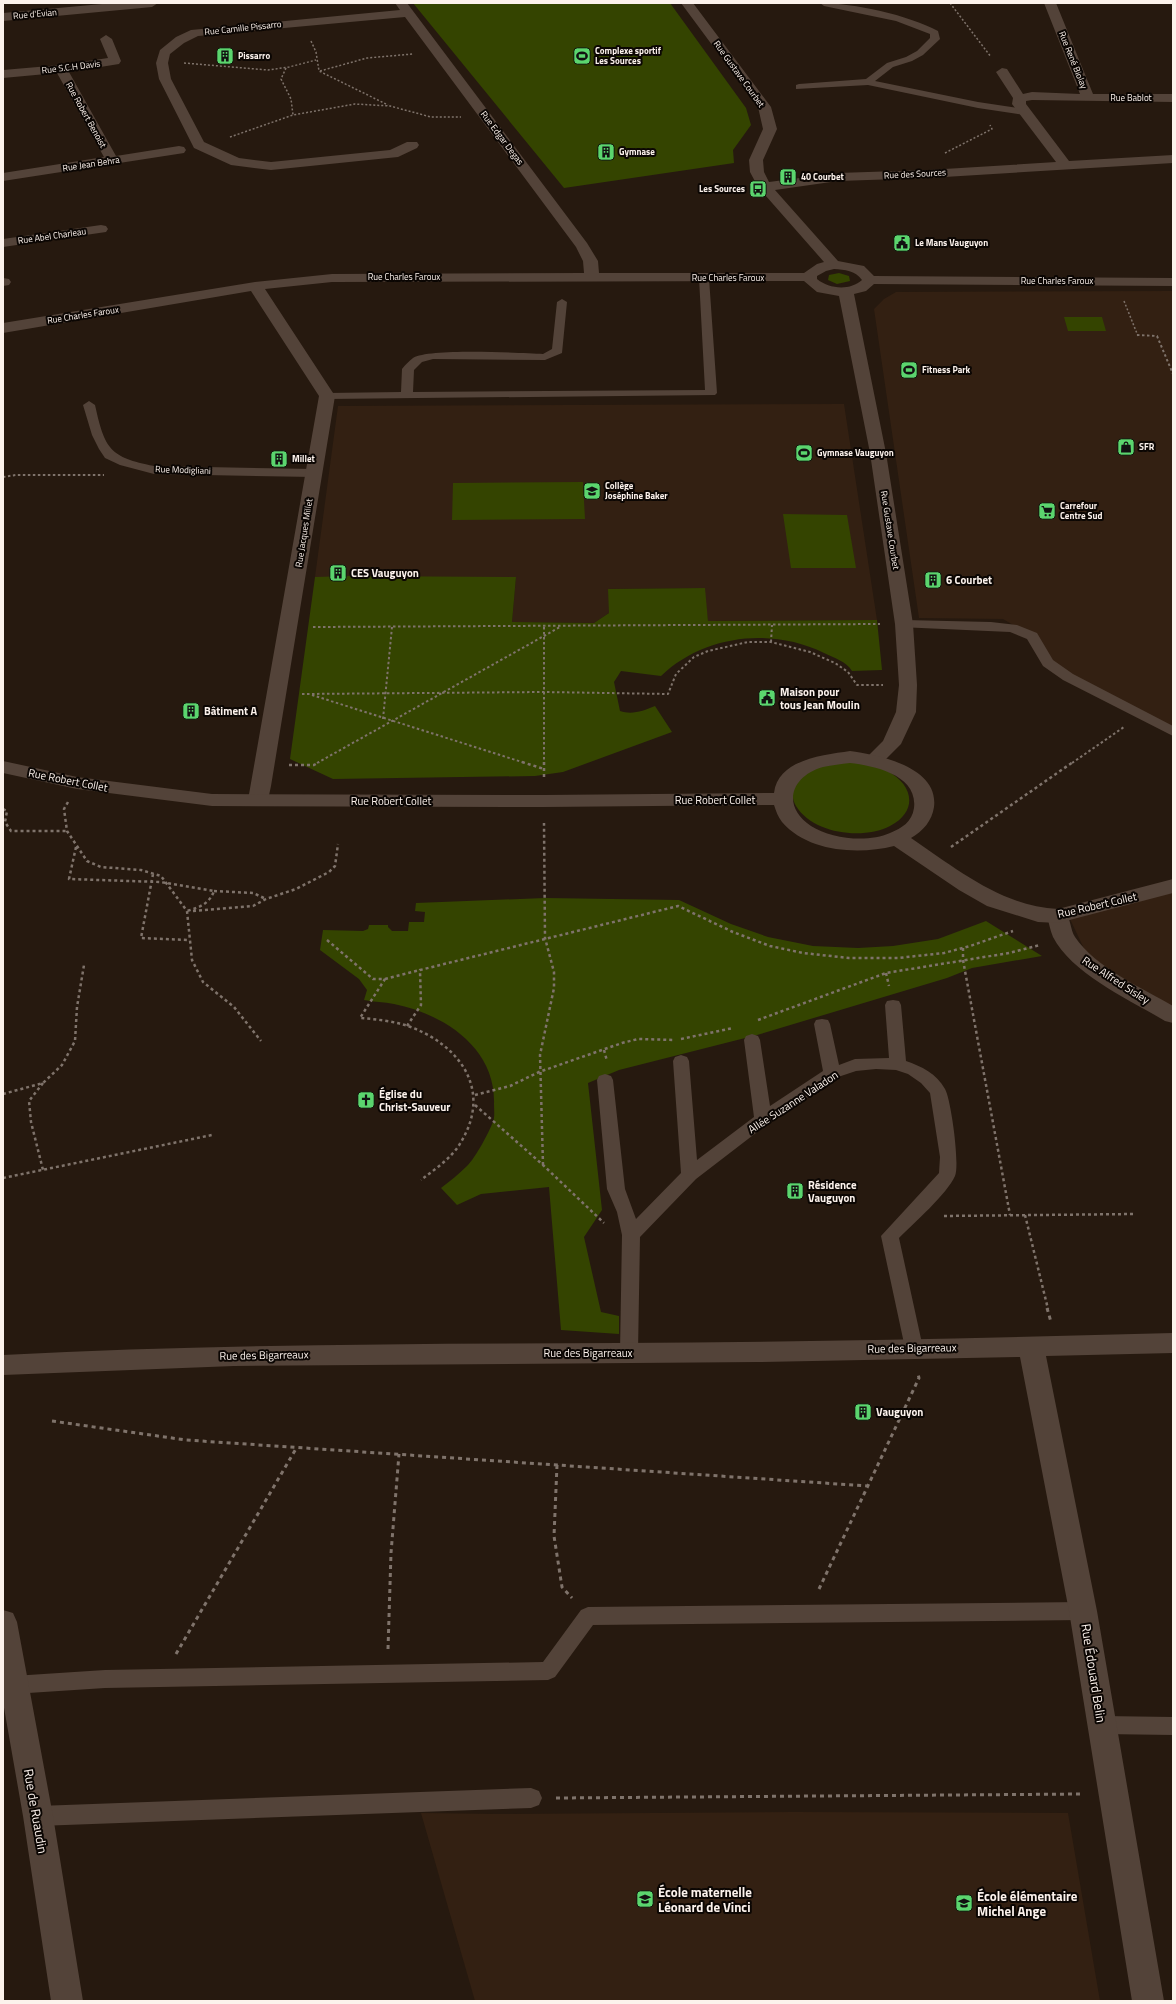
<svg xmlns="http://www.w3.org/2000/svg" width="1176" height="2004" font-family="'Titillium Web',sans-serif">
<rect width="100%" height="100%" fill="#26190f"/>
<path fill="#332012" d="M1173,291V730L1074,676L1055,663L1015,626L1003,619L919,618L874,309L884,299L896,292Z
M844,404L877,620L708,621L704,588L609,589V613L594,623L512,622L516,577H315L338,406Z
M1173,892V1011L1087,955L1070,919Z
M792,1812L1068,1813L1100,2001H475L421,1813L494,1814Z"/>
<path fill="#344400" d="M413,3H670L746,108L751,125L733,150L734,163L564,188Z
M839,273L849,276L850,281L837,284L828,280L829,275Z
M1064,317H1102L1106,331H1068Z
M583,482L585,519L452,520L453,483Z
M783,514L847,515L856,568H791Z
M348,576L516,577L512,622L594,623L609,613L608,589L705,588L708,621L877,620L882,670L852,671C846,661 834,658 824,653C771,627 704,635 661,676L621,671L614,682L620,711C632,715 643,711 655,706L672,732L563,772L535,776L333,779L290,759L315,577Z
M849,761C862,763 875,764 887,771C913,784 919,811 890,826C863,840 813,834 796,806C792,799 791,791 796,784C799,777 806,771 813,768C824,764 837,764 849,761Z
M545,898L679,900L731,924L768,937L813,946L858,948L893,946L938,939L986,921L1042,956L972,968L947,978L757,1035L619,1070L588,1083L602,1210L584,1237L601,1312L619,1316V1334L561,1330L549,1187L481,1194L457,1205L441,1188C450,1181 459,1174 467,1166C476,1157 488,1134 493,1122C495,1117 494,1109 494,1104C496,1048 444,1014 394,1004C384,1002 374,1002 364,1000L367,990L359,979L320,950L323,930L363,931L368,929L369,925H388V927L392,931H408L409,922H424L425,912L415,911L416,903Z"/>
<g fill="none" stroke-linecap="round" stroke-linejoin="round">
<path stroke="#7f736b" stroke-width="1.5" stroke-dasharray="2 2" stroke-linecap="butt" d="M950,3L991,57
M311,41L316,52L319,71L388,105
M184,63L268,70L289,67L316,60
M286,68L281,79L291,99L293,115
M320,71L367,58L413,54
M230,137L293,115L355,104L390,106L431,117H461
M945,153L992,129L990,125
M1124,301L1138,336"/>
<path stroke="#7f736b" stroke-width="2" stroke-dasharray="2.5 2.5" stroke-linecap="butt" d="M1137,335L1157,336L1173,374
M3,477L16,475H104
M313,627L880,624
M544,627V763
M771,642L772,625
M302,694L544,692L668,694L676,674L694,657L708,651L748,642H771L810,652L835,663L848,672L857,685H883
M312,695L525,763
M383,719L392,627
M317,763L560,627
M1072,763L1124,727"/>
<path stroke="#7f736b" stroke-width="2.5" stroke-dasharray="3 3" stroke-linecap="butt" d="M522,762L544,769
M544,762V780
M289,765H314L319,762
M68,802L64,809L67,831L87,861L101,867L141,870L161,876L187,911L192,960L203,982L234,1007L261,1041
M3,809L7,811L5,822L11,831H67
M76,847L69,879L160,882L214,891C209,904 200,907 187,911
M951,847L1073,762
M153,874L141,938L189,940
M214,891L253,893L266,899
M193,911L253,906L266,899L296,889L329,872L335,866L338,844
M327,940L373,979H385L360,1018C375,1019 391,1021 405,1025C459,1043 493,1089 461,1142C452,1158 435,1169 421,1180
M963,948V960L1010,1215
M886,973L889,986
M385,979L420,970
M758,1020L886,973L1009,953L1040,945
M407,1026L421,1005L420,970L678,906L733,932L770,946L803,953L849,958H898L944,953L970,946L1013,931
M681,1039L733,1028
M604,1050L607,1061
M43,1083L29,1101L31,1122L43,1170
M3,1094L43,1083L62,1065L75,1041L77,1007L84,965
M475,1095L510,1086L539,1072L622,1043L638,1039L674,1040
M475,1105L543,1165L604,1223
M543,1165L540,1055L554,988V972L545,938L544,823
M3,1178L212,1135
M1025,1215L1048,1309
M944,1216L1135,1214"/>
<path stroke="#7f736b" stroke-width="3" stroke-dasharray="4 4" stroke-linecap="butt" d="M1047,1308L1051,1322
M52,1421L186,1440L868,1486
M557,1465L554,1536L562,1587L572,1598
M819,1589L919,1378L918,1374
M388,1649L391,1553L399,1454
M176,1654L297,1447
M556,1798L1083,1794"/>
<path fill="#534339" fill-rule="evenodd" d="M820,3C854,3 908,15 938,31L940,39L923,55L912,61L893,67L875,81L978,102L1025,109L1030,112L1025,115L978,108L868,85L796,89V85L799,84L866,79L887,63L906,57L917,51L930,38V34L896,21L824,6Z
M704,275L709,278L717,393L715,395L327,399L321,396L327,393L401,392L402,369C405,365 409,361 413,358C430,348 519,353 543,354L552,349L557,302L562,299L567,302L562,353L545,360L433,359L422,362L414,370L413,392L705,390L699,278Z
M89,401L95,405C105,450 110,457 154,466L314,469L320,473L314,477L154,474L120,465L105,458L99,449L92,435L83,405Z
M904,620L991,622L1017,625L1037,633L1053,660L1073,674L1173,726V736L1063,680L1043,666L1027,639L1010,632L899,627L897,624L899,621Z
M893,1000L899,1001L901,1005L906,1061C921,1066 937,1074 945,1089C951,1099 960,1165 955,1176C947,1194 914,1223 899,1238L923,1348L921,1353L914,1355L907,1353L905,1348L881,1236L939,1173L940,1157L930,1093L921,1083L908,1074L896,1070L876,1069L856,1071L838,1077L769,1123L696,1179L640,1237L638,1352L636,1357L629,1359L622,1357L620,1352L622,1235L617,1212L607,1189L597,1080L599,1076L605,1074L611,1076L613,1080L625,1189L636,1219L681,1173L673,1061L675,1057L681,1055L687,1057L689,1061L697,1160L754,1117L744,1040L746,1036L752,1034L758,1036L760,1040L770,1106L823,1071L814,1024L816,1020L822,1019L828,1020L830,1024L839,1065L855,1059L889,1058L885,1005L887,1001Z
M1083,1602L1090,1605L1093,1611L1090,1617L1083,1620L593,1625L555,1677L548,1680L105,1688L13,1694L6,1691L3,1686L6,1679L13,1676L105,1670L543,1662L581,1610L588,1607Z
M1102,1716L1173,1717V1735L1102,1734L1094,1732L1091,1725L1094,1718Z
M531,1788L539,1791L542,1798L539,1805L531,1808L38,1826L30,1823L27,1816L30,1809L38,1806Z"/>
<path fill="#534339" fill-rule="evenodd" d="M113,3H158L152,7L3,21V13Z
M395,3H407L587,243L598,261L599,273H804L817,264L824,262L758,187L750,172L749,160L763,129L758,107L681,3H693L771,107L777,129L763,160L764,172L769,182L838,173L928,170L1056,162L1012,104L1013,98L996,72L1002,68L1007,69L1023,94L1032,92L1080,94L1044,3H1056L1093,94H1173V102L1032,100L1026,101V104L1069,161L1173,155V163L928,178L838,181L775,190L838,261L864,266L874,276L1173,278V286L874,284L866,291L854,294L886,453L913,624L917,685L916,712L901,744L881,764L874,766L867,764L864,760L883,741L896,712L899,685L895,624L870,453L839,296L817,292L804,281L332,282L265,289L335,396L271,786L268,800L265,804L258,806L251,804L248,800L319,396L251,291L3,333V323L255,282L332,274L584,273L583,261L576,247L405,17L198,36L184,43L170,54L168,63L171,79L204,142L239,158L271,162L390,150L407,142H417L419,145L417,148L398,157L271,170L231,165L194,148L159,79L156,63L160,50L176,37L191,30L400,10ZM834,269C845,270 855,270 862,280C850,291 829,289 817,279V276L826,271Z
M106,35L112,39L121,61L119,64L69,72L116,156L179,146L184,147L186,150L184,153L3,181V173L104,157L57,73L3,78V70L61,65L108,58L100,39Z
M101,225L106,226L108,229L106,232L3,247V239Z
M3,278L9,279L11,282L9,285L3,286Z
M1058,909L1065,911C1071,919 1070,929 1075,937C1095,967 1142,988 1173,1006V1023L1165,1021C1130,1000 1072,974 1053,937C1050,930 1049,923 1047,916L1051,911Z
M1173,1333V1353L1046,1356L1097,1611L1164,2001H1132L1069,1611L1020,1357L758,1362L234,1366L3,1375V1355C209,1344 414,1344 620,1343C805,1342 989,1338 1173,1333Z"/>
<path fill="#534339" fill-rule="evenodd" d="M850,751C879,755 939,767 934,807C932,821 923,831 911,838C957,869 1001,906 1058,909L1173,879V893L1058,923L1038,922L987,906L959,890L894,846C858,855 808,852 782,822C778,817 776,811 774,805L544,807L212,806L77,789L3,773V761L77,777L212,794L544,795L774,793C778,759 824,755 850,751ZM850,763C875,766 918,775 914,808C912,822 902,828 890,833C868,843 831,839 811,826C781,806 791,776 823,767C832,765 841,764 850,763Z
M3,1610L13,1613L17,1622L53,1816L83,2001H51L23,1816L3,1702Z"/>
</g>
<defs>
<symbol id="building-square" viewBox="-11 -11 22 22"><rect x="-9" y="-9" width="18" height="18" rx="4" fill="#5bd56e" stroke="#0b0603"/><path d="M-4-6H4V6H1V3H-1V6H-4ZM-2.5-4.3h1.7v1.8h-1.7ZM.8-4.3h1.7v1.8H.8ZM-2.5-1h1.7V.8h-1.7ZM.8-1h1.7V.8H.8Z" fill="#111"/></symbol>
<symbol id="stadium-square" viewBox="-11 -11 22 22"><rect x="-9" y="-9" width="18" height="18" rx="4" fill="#5bd56e" stroke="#0b0603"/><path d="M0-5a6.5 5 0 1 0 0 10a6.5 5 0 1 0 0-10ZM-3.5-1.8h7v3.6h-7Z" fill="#111"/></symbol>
<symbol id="bus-square" viewBox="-11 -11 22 22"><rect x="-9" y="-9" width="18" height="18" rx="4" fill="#5bd56e" stroke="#0b0603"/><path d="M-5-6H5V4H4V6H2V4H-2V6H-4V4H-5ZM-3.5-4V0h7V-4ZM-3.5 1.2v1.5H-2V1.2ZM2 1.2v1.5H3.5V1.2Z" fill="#111"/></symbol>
<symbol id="civic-square" viewBox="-11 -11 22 22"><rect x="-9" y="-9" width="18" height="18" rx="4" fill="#5bd56e" stroke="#0b0603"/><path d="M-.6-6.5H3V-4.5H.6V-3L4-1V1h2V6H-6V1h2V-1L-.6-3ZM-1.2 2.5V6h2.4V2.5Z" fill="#111"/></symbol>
<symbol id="shop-square" viewBox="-11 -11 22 22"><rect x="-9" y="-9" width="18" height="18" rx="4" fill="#5bd56e" stroke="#0b0603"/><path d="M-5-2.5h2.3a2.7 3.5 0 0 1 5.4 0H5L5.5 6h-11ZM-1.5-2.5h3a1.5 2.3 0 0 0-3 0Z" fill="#111"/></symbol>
<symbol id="school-square" viewBox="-11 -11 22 22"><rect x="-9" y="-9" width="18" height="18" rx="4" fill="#5bd56e" stroke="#0b0603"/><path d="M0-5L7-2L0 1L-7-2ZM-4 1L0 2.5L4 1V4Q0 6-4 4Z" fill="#111"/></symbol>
<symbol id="supermarket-square" viewBox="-11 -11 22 22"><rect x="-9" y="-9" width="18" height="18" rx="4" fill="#5bd56e" stroke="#0b0603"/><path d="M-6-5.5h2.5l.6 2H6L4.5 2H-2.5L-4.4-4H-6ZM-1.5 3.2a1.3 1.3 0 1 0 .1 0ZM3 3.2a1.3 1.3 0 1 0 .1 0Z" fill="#111"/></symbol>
<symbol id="church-square" viewBox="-11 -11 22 22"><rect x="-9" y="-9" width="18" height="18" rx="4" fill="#5bd56e" stroke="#0b0603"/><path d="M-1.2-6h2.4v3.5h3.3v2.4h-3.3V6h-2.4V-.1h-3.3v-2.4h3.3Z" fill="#111"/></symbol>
</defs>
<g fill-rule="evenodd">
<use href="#building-square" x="215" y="46" width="20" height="20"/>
<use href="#stadium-square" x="572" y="46" width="20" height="20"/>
<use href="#building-square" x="596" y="142" width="20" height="20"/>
<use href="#building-square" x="778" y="167" width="20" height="20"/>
<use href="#bus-square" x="748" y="179" width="20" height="20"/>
<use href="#civic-square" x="892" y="233" width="20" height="20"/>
<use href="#stadium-square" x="899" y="360" width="20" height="20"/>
<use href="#shop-square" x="1116" y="437" width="20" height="20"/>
<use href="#stadium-square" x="794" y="443" width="20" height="20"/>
<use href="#building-square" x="269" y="449" width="20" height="20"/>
<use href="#school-square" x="582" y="481" width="20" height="20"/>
<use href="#supermarket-square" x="1037" y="501" width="20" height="20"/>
<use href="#building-square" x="328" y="563" width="20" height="20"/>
<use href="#building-square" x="923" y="570" width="20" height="20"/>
<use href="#civic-square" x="757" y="688" width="20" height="20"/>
<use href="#building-square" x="181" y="701" width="20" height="20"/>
<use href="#church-square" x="356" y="1090" width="20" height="20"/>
<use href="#building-square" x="785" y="1181" width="20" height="20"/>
<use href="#building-square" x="853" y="1402" width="20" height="20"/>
<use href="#school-square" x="635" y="1889" width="20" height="20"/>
<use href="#school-square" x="954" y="1893" width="20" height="20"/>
</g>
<g text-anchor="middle" stroke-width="4" stroke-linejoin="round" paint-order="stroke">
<g font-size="9" fill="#fcf2ec" stroke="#0b0603">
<text transform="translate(35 14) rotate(-5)" y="3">Rue d'Evian</text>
<text transform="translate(243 28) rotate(-6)" y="3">Rue Camille Pissarro</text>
<text transform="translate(1073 60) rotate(68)" y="3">Rue René Biolay</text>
<text transform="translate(71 67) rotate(-7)" y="3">Rue S.C.H Davis</text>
<text transform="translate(739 74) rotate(54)" y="3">Rue Gustave Courbet</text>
<text x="1131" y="101">Rue Bablot</text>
<text transform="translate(86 115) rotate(61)" y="3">Rue Robert Benoist</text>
<text transform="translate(502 138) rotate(53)" y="3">Rue Edgar Degas</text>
<text transform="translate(91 164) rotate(-9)" y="3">Rue Jean Behra</text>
<text transform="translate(915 174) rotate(-3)" y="3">Rue des Sources</text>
<text transform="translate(52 236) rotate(-8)" y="3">Rue Abel Charleau</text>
<text x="404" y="280">Rue Charles Faroux</text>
<text x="728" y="281">Rue Charles Faroux</text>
<text x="1057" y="284">Rue Charles Faroux</text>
<text transform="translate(83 315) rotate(-9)" y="3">Rue Charles Faroux</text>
<text transform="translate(183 470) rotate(2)" y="3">Rue Modigliani</text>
<text transform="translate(890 530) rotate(81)" y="3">Rue Gustave Courbet</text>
<text transform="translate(304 533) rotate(-81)" y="3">Rue Jacques Millet</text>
</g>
<g font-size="9" font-weight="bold" fill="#fcf2ec" stroke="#0b0603" text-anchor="start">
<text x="595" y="54">Complexe sportif<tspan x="595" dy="10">Les Sources</tspan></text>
<text x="238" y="59">Pissarro</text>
<text x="619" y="155">Gymnase</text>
<text x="801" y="180">40 Courbet</text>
<text x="745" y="192" text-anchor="end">Les Sources</text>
<text x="915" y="246">Le Mans Vauguyon</text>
<text x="922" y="373">Fitness Park</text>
<text x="1139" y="450">SFR</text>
<text x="817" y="456">Gymnase Vauguyon</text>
<text x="292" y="462">Millet</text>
<text x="605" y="489">Collège<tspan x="605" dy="10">Joséphine Baker</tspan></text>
<text x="1060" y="509">Carrefour<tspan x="1060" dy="10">Centre Sud</tspan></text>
</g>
<g font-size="11" font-weight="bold" fill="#fcf2ec" stroke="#0b0603" text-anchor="start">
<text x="351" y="577">CES Vauguyon</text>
<text x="946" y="584">6 Courbet</text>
<text x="780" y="696">Maison pour<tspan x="780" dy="13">tous Jean Moulin</tspan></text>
<text x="204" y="715">Bâtiment A</text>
<text x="379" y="1098">Église du<tspan x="379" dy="13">Christ-Sauveur</tspan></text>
<text x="808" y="1189">Résidence<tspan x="808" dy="13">Vauguyon</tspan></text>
<text x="876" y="1416">Vauguyon</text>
</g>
<g font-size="11" fill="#fcf2ec" stroke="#0b0603">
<text transform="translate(68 780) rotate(11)" y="4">Rue Robert Collet</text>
<text x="715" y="804">Rue Robert Collet</text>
<text x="391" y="805">Rue Robert Collet</text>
<text transform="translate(1097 905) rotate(-13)" y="4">Rue Robert Collet</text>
<text transform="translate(1116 980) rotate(33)" y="4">Rue Alfred Sisley</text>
<text transform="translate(793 1102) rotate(-33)" y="4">Allée Suzanne Valadon</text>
<text transform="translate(912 1348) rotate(-1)" y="4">Rue des Bigarreaux</text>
<text x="588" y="1357">Rue des Bigarreaux</text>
<text transform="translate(264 1355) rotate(-1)" y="4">Rue des Bigarreaux</text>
</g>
<g font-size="13" fill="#fcf2ec" stroke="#0b0603">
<text transform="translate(1094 1673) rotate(81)" y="5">Rue Édouard Belin</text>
<text transform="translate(36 1811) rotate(80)" y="5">Rue de Ruaudin</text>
</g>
<g font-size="13" font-weight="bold" fill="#fcf2ec" stroke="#0b0603" text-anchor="start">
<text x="658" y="1897">École maternelle<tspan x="658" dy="15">Léonard de Vinci</tspan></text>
<text x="977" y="1901">École élémentaire<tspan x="977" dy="15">Michel Ange</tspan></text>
</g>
</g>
<rect width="1176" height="2004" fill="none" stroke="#fcf2ec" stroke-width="8"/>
</svg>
